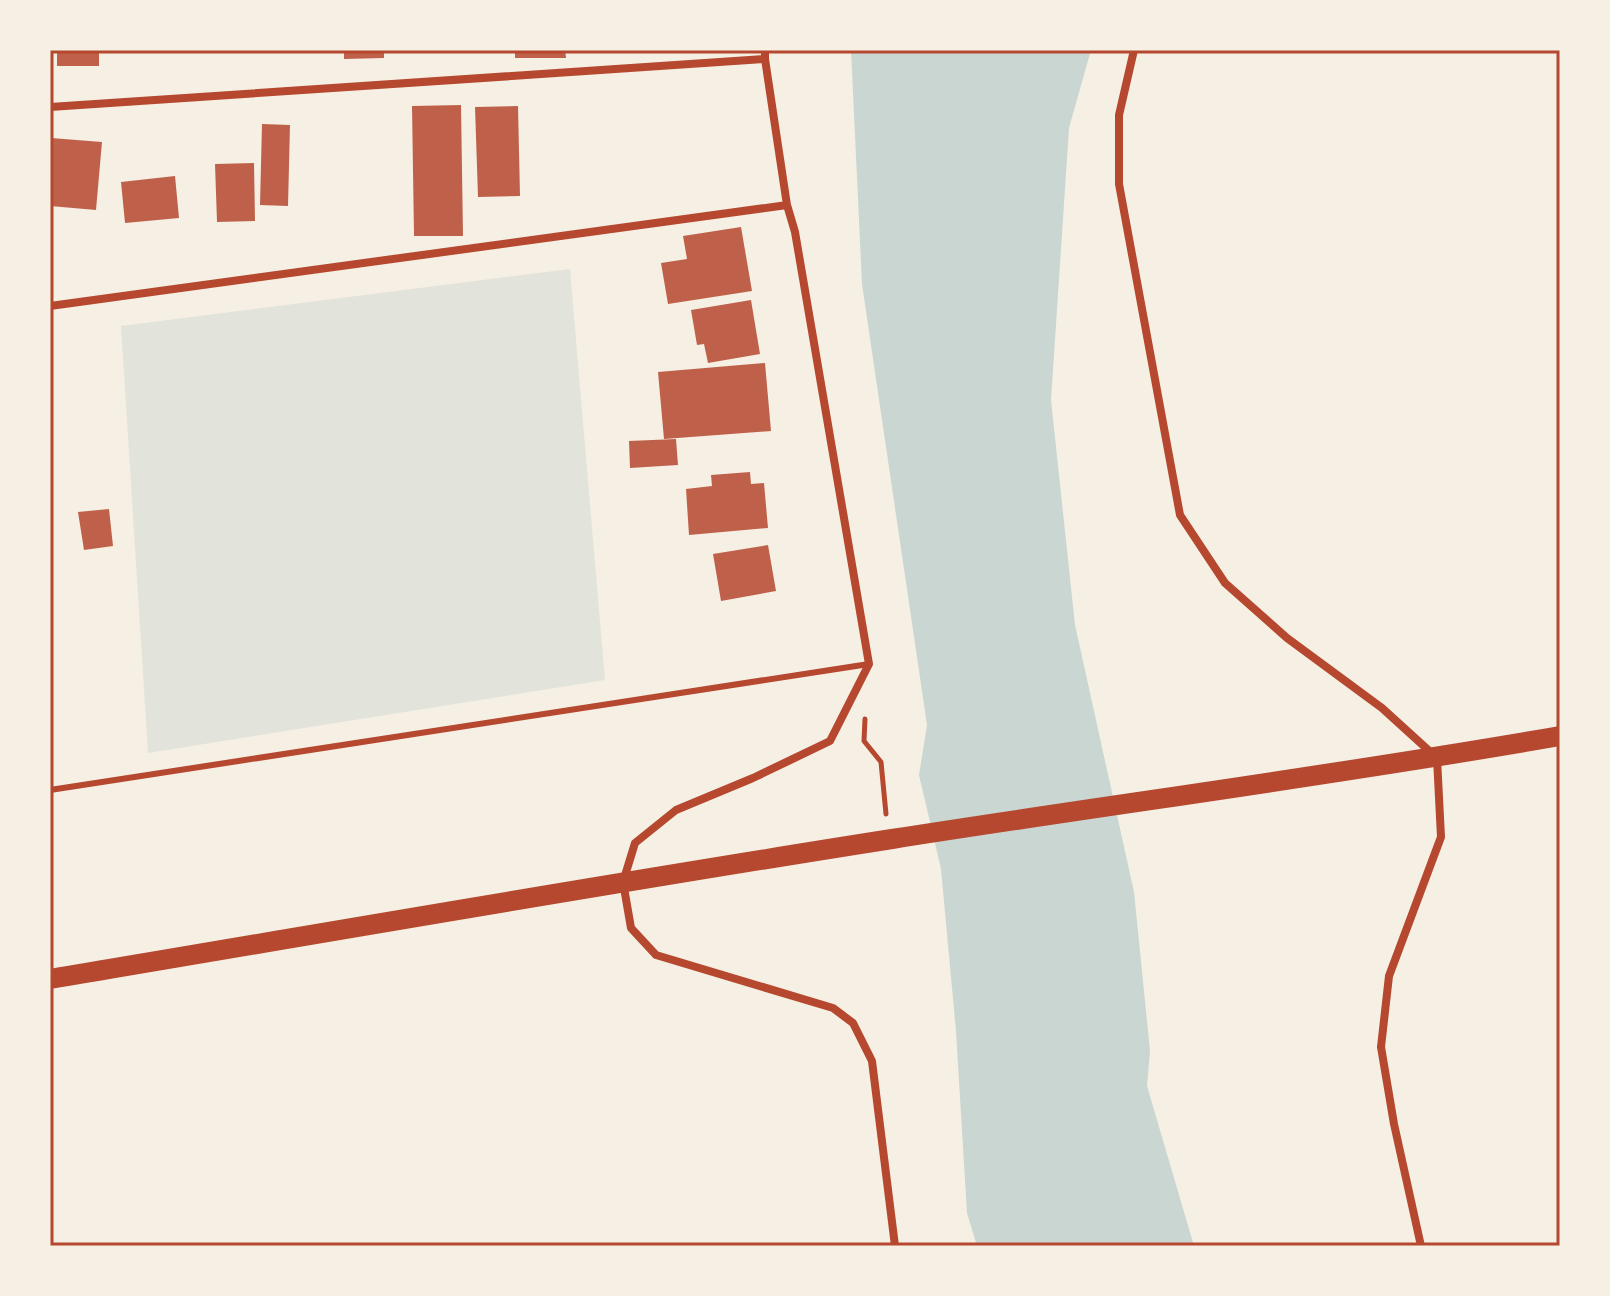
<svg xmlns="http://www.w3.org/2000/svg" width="1610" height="1296" font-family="Poppins,sans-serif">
<rect width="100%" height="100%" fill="#f6efe4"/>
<path fill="#e2e4dc" d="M570,269L605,680L148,753L121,326Z"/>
<path fill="#c9d6d2" d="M851,50H1091L1069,128L1051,400L1075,625L1134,892L1150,1051L1147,1086L1194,1246H977L967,1213L956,1031L941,869L919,775L927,725L862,284Z"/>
<path fill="#bf614a" d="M57,50H99V66H57Z
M344,50H384V58L344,59Z
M515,50H565L566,58H515Z
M461,105L463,236H414L412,106Z
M518,106L520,196L478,197L475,107Z
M262,124L290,125L288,206L260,205Z
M51,138L102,142L96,210L50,206Z
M254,163L255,221L217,222L215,164Z
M175,176L179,218L125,223L121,182Z
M741,227L752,291L668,304L661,263L687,259L683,236Z
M751,300L760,354L708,363L704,344L697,345L691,310Z
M765,363L771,431L664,439L658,372Z
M676,439L678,465L630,468L629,441Z
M750,472L751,484L764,483L768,528L689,535L686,489L712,486L711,475Z
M109,509L113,546L84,550L78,512Z
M768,545L776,591L721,601L713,554Z"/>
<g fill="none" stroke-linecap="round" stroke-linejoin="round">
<path stroke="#b5482f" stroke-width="5" d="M865,719L864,741L881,762L886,814"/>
<path stroke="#b5482f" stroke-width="6" d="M50,790L869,664"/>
<path stroke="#b5482f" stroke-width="8" d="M765,50V59L787,205L795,232L869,664L830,741L753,778L676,810L635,843L623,882L631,928L656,955L833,1008L853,1023L872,1061L895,1246
M1134,50L1119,115V184L1180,515L1225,583L1287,638L1382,708L1437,758L1441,837L1389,976L1381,1047L1394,1124L1421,1246
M50,107L765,59
M50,306L787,205"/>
<path stroke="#b5482f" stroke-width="20" d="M50,979C330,932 611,883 892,839C1114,804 1338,775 1560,736"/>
</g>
<rect width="1610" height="1296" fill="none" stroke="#f6efe4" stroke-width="104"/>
<rect x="52" y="52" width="1506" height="1192" fill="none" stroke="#b5482f" stroke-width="3"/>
</svg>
